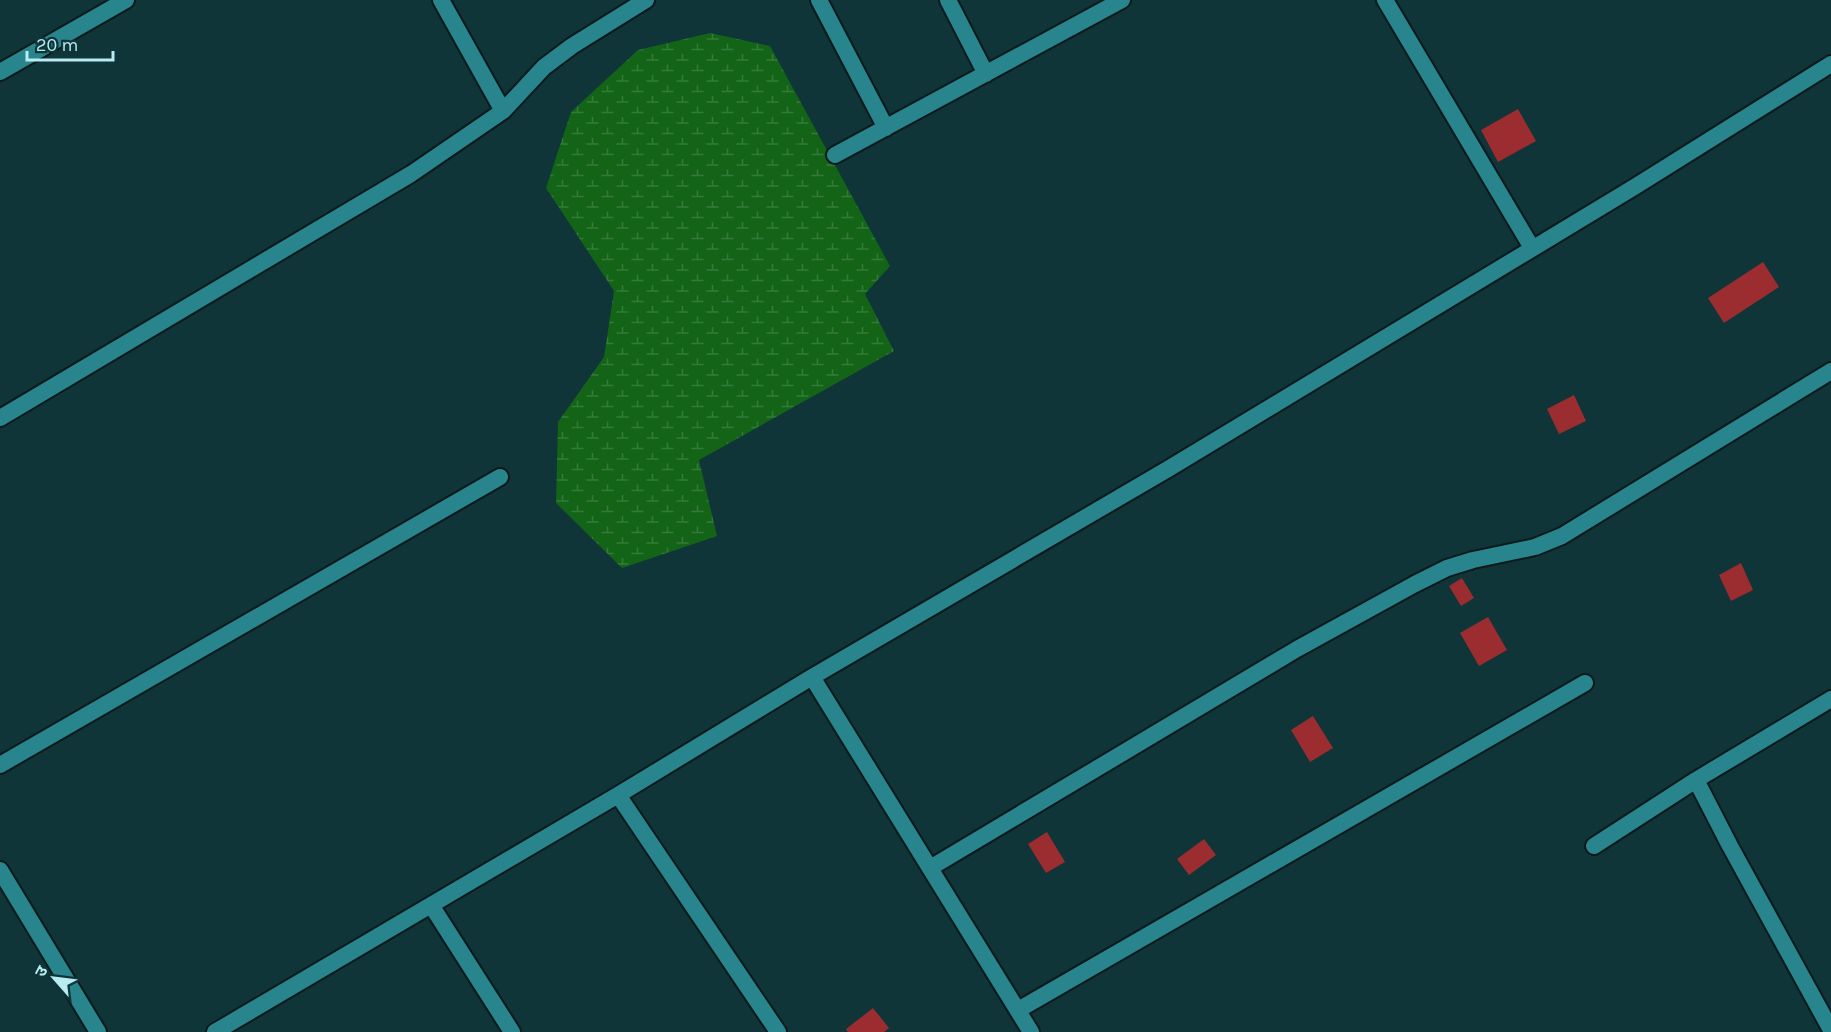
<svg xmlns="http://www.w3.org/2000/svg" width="1831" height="1032" font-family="Karla,'Noto Sans Devanagari',sans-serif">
<defs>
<pattern id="wetland-marsh" width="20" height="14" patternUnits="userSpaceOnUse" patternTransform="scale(1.5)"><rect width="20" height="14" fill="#136417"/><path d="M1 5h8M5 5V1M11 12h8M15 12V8" fill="none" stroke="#337a39"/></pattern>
</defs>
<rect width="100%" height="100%" fill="#0f3539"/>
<path fill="url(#wetland-marsh)" d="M710,33L770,46L890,266L865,294L894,351L699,460L717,536L622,568L556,503L558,422L604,357L614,291L546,188L571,112L638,50Z"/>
<path fill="#9b2c2f" d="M1518,109L1536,141L1498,162L1481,130Z
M1763,262L1779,287L1724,323L1708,298Z
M1574,395L1586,421L1559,434L1547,409Z
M1741,563L1753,590L1731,601L1719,575Z
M1462,578L1474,598L1461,606L1449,586Z
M1488,617L1507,650L1479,666L1460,633Z
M1313,716L1333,748L1310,762L1291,730Z
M1047,832L1065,862L1046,873L1028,844Z
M1204,839L1216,855L1189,875L1177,859Z
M873,1008L889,1028L884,1032H848L846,1029Z"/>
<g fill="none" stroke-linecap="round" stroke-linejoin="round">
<defs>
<path id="minor" d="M441,0L503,111
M819,0L886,128
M948,0L986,74
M1385,0L1532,248
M0,72L126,0
M835,155L1122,0
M0,418L411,174L503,111L544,67L572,46L646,0
M812,677L1031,1032
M0,765L500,477
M1696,780L1730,846L1831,1030
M618,795L778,1032
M1594,846L1696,780L1831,699
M930,868L1297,649L1415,584L1447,568L1473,560L1535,547L1562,536L1831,371
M0,870L98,1032
M431,905L512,1032
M1018,1010L1585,683
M215,1032L618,795L812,677L1168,469L1636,186L1831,64"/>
</defs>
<use href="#minor" stroke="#0b1a1b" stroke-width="20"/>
<use href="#minor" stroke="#28858d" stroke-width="16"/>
</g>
<g transform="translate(54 978) rotate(298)" stroke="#0f3539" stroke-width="4.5" paint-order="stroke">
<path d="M0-4.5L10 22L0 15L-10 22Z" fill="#b8ecf1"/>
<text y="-9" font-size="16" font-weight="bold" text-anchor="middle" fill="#b8ecf1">उ</text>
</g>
<path d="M27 51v9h86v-9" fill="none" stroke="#b8ecf1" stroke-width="3"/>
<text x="36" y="51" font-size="18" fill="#b8ecf1" stroke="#0f3539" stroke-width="4.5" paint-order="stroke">20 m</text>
</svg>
